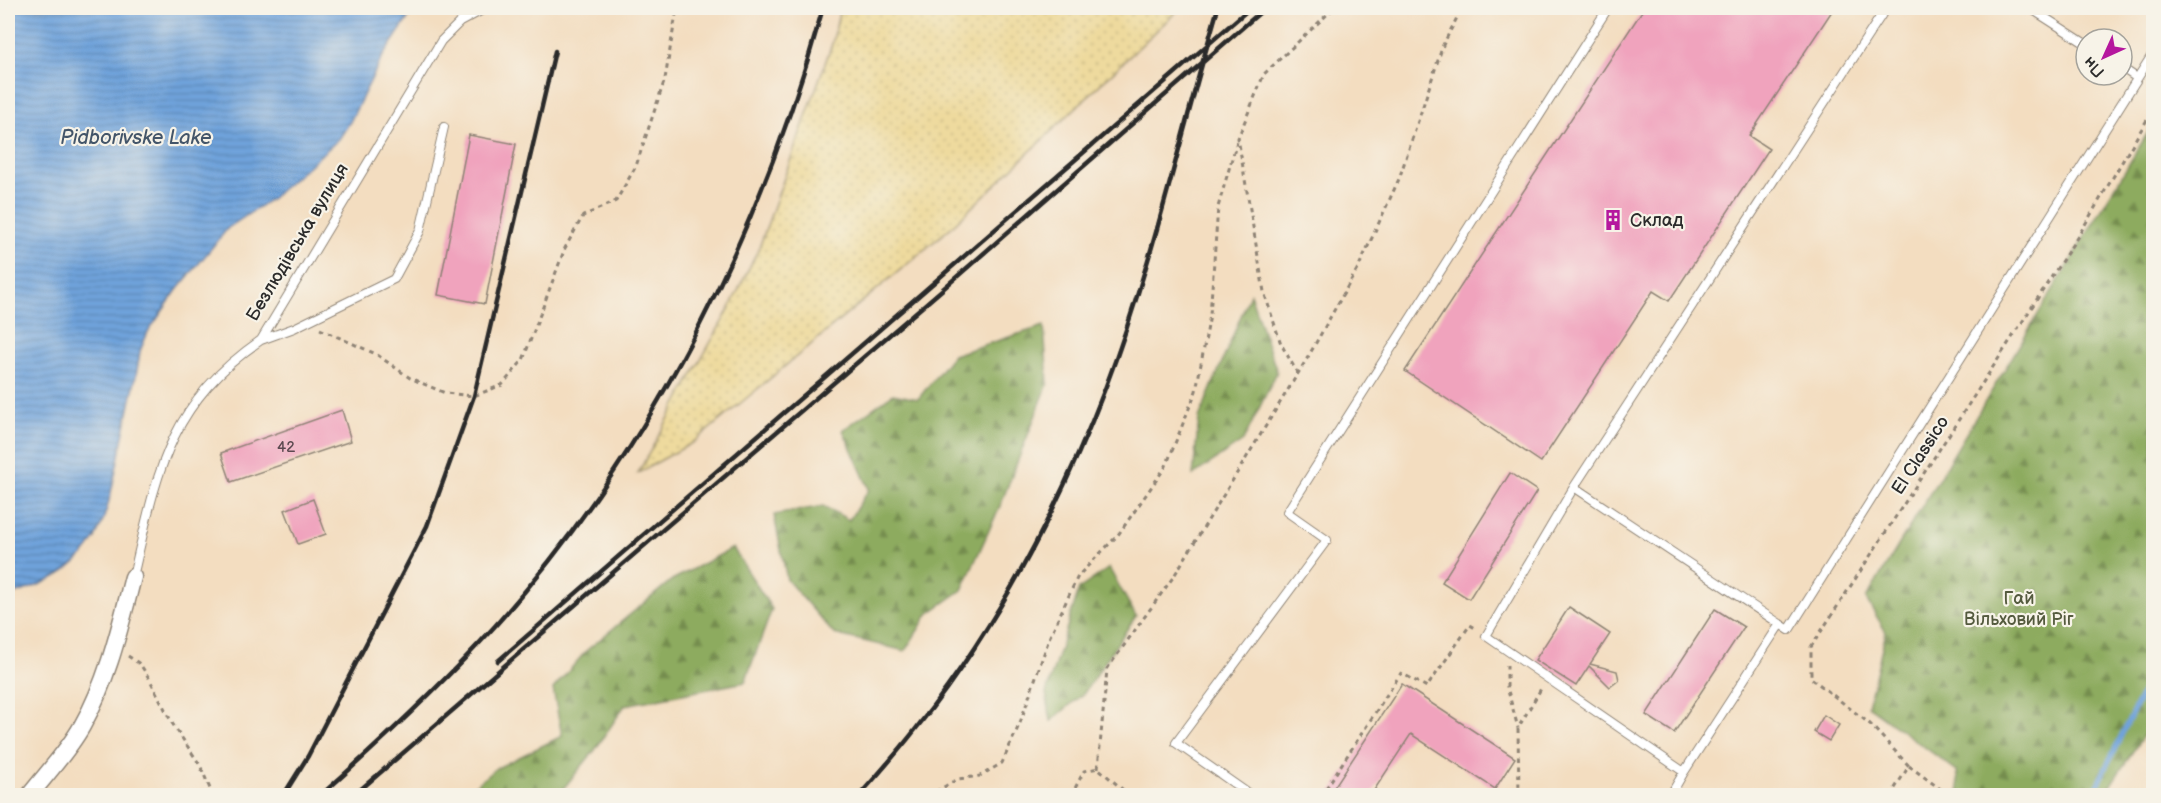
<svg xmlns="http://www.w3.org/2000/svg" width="2161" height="803" font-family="'Balsamiq Sans',sans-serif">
<defs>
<pattern id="forest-firs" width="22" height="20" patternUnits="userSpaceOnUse" patternTransform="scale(1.5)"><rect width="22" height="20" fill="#8dab5e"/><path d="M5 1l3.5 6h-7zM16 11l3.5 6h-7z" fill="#738b4e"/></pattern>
<pattern id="sand-dots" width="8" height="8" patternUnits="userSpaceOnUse" patternTransform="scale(1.5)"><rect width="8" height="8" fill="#eeda9e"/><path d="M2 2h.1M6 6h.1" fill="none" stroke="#cb8" stroke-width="1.8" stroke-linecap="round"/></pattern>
<pattern id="water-rules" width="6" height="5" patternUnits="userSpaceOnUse" patternTransform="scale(1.5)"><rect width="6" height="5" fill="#6fa3db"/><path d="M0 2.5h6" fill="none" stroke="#5b85b2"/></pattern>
</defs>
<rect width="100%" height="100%" fill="#f7f3e8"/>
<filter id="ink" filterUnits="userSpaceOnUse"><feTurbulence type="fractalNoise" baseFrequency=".0167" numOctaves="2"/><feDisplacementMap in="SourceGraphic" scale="12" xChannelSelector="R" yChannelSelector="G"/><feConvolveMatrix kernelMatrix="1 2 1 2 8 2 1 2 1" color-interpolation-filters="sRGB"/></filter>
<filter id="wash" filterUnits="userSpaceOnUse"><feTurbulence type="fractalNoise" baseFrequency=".008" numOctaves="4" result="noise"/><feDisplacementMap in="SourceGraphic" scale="24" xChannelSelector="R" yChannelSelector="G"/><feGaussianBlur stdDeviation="1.35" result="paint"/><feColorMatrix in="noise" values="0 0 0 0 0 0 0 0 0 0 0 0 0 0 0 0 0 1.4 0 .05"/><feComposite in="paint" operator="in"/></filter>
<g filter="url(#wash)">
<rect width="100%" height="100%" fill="#f3ddc0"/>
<path fill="url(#forest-firs)" stroke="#5c6b44" stroke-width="1.5" d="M2153,124V721L2104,795H1960L1957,771L1868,706L1886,632L1866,599Z
M1250,294L1277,372L1243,441L1193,475L1199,418Z
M1044,326L1048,384L1000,506L962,590L928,614L905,651L834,634L787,580L774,515L823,506L849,520L869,489L843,430L893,394L918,399L953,355Z
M733,548L772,609L745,682L625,705L595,750L558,795H464L495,769L562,736L553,689L587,650L672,580Z
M1109,568L1136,616L1084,693L1051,721L1046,693L1079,589Z"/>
<path fill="url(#sand-dots)" stroke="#8c8264" stroke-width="1.5" d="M840,8H1180L948,230L694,442L638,473L728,311L759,248L833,41Z"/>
<path fill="url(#water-rules)" stroke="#4d6783" stroke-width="1.5" d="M8,8H415L383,56L350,122L339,139L271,199L228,228L177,290L148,332L140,351C136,383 127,415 121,446C103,531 101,568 8,596Z"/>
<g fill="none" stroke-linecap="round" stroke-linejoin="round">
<path stroke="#6fa3db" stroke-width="5" d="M2092,796L2143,691L2154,677"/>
</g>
<g id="blocks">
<path fill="#f0a3bd" d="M1644,8H1834L1749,136L1769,149L1669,301L1653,291L1541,462L1405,371Z
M469,135L516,144L485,304L438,295Z
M342,410L351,441L231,482L221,453Z
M1510,473L1537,491L1469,599L1442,582Z
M313,499L326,534L298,544L285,510Z
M1569,607L1610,634L1590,664L1617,671L1619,680L1610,687L1589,666L1576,686L1535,660Z
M1715,609L1744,627L1674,733L1646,715Z
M1402,684L1515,758L1495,789L1411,734L1371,795H1329Z
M1824,715L1839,725L1829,741L1814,732Z"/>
</g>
</g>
<g filter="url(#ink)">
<use href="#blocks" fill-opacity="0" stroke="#8f8476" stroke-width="1.5"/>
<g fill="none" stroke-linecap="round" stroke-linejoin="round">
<defs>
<path id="lane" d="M1886,8L1574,487L1789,630L2154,52
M2030,8L2086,44
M2122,68L2137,78
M261,340L294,328L394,279L420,231L444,127
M1574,487L1486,636L1684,772L1780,624
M133,577C157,474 167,405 261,340L441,41L460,22L486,8
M1252,796L1176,743L1327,540L1287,512L1608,8
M1670,796L1684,772"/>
<path id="street" d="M29,796C47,773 68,751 82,726C108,680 120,627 133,577"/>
</defs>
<use href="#lane" stroke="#8f8476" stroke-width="10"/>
<use href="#street" stroke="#8f8476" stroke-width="19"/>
<path stroke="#8f8476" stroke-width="3" stroke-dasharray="4.5 4.5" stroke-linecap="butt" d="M320,329L376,354L410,378L445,393L474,396L502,385L523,360L565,248L583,216L616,201L636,166L665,79L677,8
M1298,374L1281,344L1264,292L1238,138L1264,74L1334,8
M128,656L140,664L149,678L172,723L200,765L213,796
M1507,665V687L1518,728
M1909,766L1950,796
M1098,768L1107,669L1174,576L1308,357L1359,266L1399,179L1443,45L1462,8
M928,796L958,779L980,776L1002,763L1020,723L1050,636L1078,576L1118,535L1166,466L1196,391L1210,315L1218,207L1238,138
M1071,796L1084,771L1098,768L1130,796
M1321,796L1401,673L1427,687L1470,625L1477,629
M1519,796L1518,728L1542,687
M1890,796L1909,766L1870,724L1811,678V647L2080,233L2154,108"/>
<use href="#lane" stroke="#fff" stroke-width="8"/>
<use href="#street" stroke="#fff" stroke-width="16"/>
<path stroke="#2b2b2b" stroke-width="4.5" d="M498,661L1250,8
M283,796L308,756L427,526L474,396L555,51
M320,796C381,742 440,687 495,626C652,450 760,234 823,8
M353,796L944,288L1265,8
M859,796C879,773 900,750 918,726C998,625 1060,506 1106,386C1153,263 1181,133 1218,8"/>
</g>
</g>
<defs>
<symbol id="building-bare" viewBox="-9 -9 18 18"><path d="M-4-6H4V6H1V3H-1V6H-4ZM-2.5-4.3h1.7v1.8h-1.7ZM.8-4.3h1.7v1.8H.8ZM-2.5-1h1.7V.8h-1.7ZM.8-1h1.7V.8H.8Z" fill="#b5179e" stroke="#f7f3e8" stroke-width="2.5" paint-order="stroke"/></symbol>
</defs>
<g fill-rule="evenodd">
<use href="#building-bare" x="1598" y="205" width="30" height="30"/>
</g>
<g text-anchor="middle" stroke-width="4.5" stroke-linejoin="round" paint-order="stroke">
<g font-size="15" fill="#5c4950">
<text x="286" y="452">42</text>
</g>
<g font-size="18" fill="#2b2b2b" stroke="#f7f3e8" text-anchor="start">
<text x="1630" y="226">Склад</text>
</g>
<g font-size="18" fill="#2b2b2b" stroke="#f7f3e8">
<text transform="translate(297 242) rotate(-59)" y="6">Безлюдівська вулиця</text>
<text transform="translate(1920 455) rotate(-57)" y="6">El Classico</text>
</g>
<g font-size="18" fill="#545a3e" stroke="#f7f3e8">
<text x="2019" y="604">Гай<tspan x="2019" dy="21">Вільховий Ріг</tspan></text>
</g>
<g font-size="20" font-style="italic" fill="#435569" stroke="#f7f3e8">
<text x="136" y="144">Pidborivske Lake</text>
</g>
</g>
<rect width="2161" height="803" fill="none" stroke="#f7f3e8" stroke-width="30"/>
<g transform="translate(2104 57) rotate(225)"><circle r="28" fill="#f7f3e8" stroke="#a5a39c" stroke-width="1.5"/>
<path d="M0-4.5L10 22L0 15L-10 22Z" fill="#b5179e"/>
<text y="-9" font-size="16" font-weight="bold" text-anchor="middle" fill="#2b2b2b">Пн</text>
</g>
</svg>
